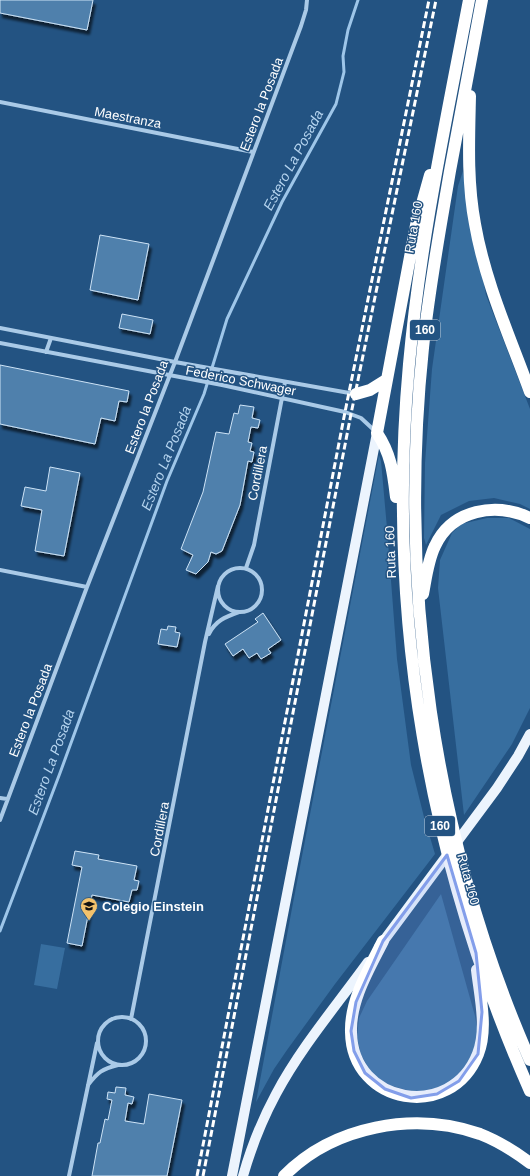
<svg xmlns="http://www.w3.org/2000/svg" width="530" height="1176" font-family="Arial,sans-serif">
<defs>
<filter id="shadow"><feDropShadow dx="2.5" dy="4.5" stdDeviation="1" flood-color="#0009"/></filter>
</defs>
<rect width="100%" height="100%" fill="#235382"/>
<path fill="#376e9f" d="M463,171L486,295L530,409V509L520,504L494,498L469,501L441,515L426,545L424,538L425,463L432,369L458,186Z
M379,455L381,461L387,528L397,659L411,765L424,817L435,854L335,984L287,1050L274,1069L256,1102L293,903Z
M487,518H509L530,529V708L512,744L464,815L438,588L440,560L452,533L461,524Z
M441,894L475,1016L478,1033L476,1050L456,1080L421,1094L385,1084L371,1072L361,1055L357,1037L359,1018L367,1001Z
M41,944L65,948L57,989L34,985Z"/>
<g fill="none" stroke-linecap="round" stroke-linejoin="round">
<path stroke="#9ec6e9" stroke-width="3" d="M0,931L60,773L167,481L204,394L227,319L282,202L336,104L344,72L343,56L348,30L358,0"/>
</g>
<path fill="#4f80ac" stroke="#cde3f6" filter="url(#shadow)" d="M0,0H93L87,30L0,13Z
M100,235L149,244L138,300L90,290Z
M122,314L153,320L150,334L119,328Z
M0,365L129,391L127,402L119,401L115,421L101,418L95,444L0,424Z
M240,405L254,407L252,418L260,420L258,428L251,427L248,442L252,443L250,451L254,452L252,462L248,461L240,505L222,551L216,554L211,552L208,562L196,574L186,570L193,555L181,549L203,492L216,432L229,434L234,413L238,414Z
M50,467L80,473L64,556L35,551L42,510L21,506L25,487L46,491Z
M263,613L281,640L268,649L271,653L261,659L257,653L249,658L243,649L233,656L225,644L258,622L255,619Z
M168,626L176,627L175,632L180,633L177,647L158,644L161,629L167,630Z
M75,851L99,855L98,859L137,866L134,880L139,881L137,890H132L129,902L92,895L82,946L67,943L82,867L72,865Z
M116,1087L126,1088L125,1095L134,1097L132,1104L128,1103L125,1121L144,1124L149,1094L182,1100L167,1176H92L98,1143H100L105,1119L108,1120L112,1100L107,1099L108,1092L115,1093Z"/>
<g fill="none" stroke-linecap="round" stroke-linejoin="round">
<path stroke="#aacae7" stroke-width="4" d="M0,102L253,152
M0,328L175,362L355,394
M0,343L222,385L345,412L361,418L375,431
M46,352L51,338
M218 590a22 22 0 1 1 44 0a22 22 0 1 1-44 0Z
M246,568L254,545L285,382
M0,570L87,587
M209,634C215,621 225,617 239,612
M0,798L7,799
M0,820L87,587L175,362L301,26L306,10L307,0
M98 1041a24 24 0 1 1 48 0a24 24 0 1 1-48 0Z
M131,1019L205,642L218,586
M88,1085C98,1072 102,1069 118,1065
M69,1176L97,1043"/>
<path stroke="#ecf4fd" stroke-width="10" d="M379,947L497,788L518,756L530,734
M232,1176L377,433
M243,1176C251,1148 262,1120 276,1094C301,1047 337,1005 368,962"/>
<path stroke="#fff" stroke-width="12" d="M469,0C446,121 420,242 409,364C386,615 428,861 530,1091
M482,0C471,57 461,114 450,171C440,230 429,288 423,348C398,586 433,840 530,1060
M470,96C469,139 467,182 475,224C485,282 510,337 530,392
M356,394L370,390L386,380
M396,497C393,472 391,454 377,433L416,225L430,175
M423,594C426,578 428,560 435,546C452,509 496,502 530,518
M383,941C369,969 350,1000 351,1032C352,1105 451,1122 478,1054C488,1029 480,996 477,970
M284,1176C333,1126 414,1111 480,1134C498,1141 514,1151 530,1163"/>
<path stroke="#fff" stroke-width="3" stroke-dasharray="7 3" stroke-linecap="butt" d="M197,1176L345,412L429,0
M203,1176L351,414L436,0"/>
</g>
<path fill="#839eea" fill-opacity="0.2" stroke="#839eea" stroke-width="3" stroke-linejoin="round" d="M447,855L476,953L482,1012L478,1054L459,1081L437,1094L411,1098L385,1089L365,1073L354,1051L351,1031L356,1002L383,941Z"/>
<defs>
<symbol id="school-pin" viewBox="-11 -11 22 30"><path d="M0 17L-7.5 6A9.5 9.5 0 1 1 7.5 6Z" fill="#f3c26c" stroke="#235382"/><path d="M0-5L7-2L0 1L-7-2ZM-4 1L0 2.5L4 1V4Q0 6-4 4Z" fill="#111"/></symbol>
</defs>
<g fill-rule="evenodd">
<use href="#school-pin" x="79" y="896" width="20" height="27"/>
</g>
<g text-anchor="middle" stroke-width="3" stroke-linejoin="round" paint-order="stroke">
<g fill="#235382" stroke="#bdcbda" stroke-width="1">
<rect x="410" y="320" width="30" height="20" rx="3"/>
<rect x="425" y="816" width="30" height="20" rx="3"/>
</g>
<g font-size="12" font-weight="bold" fill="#fff">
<text x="425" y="334">160</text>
<text x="440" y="830">160</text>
</g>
<g font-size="13" fill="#fff" stroke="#235382">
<text transform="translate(261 104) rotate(-69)" y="5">Estero la Posada</text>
<text transform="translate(128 117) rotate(11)" y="5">Maestranza</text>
<text transform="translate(413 227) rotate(-80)" y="5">Ruta 160</text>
<text transform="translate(241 380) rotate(11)" y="5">Federico Schwager</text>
<text transform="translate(146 407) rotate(-69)" y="5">Estero la Posada</text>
<text transform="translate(257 473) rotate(-79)" y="5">Cordillera</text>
<text transform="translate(390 552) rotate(-92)" y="5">Ruta 160</text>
<text transform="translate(30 710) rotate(-69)" y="5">Estero la Posada</text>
<text transform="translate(159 829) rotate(-79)" y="5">Cordillera</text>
<text transform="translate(469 879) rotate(75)" y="5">Ruta 160</text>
</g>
<g font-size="13" font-weight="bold" fill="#fff" stroke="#235382" text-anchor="start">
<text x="102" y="911">Colegio Einstein</text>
</g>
<g font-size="14" font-style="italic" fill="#b5d4ef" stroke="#235382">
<text transform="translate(293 160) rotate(-62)" y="5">Estero La Posada</text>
<text transform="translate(166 458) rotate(-68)" y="5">Estero La Posada</text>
<text transform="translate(51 762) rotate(-70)" y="5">Estero La Posada</text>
</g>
</g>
</svg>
